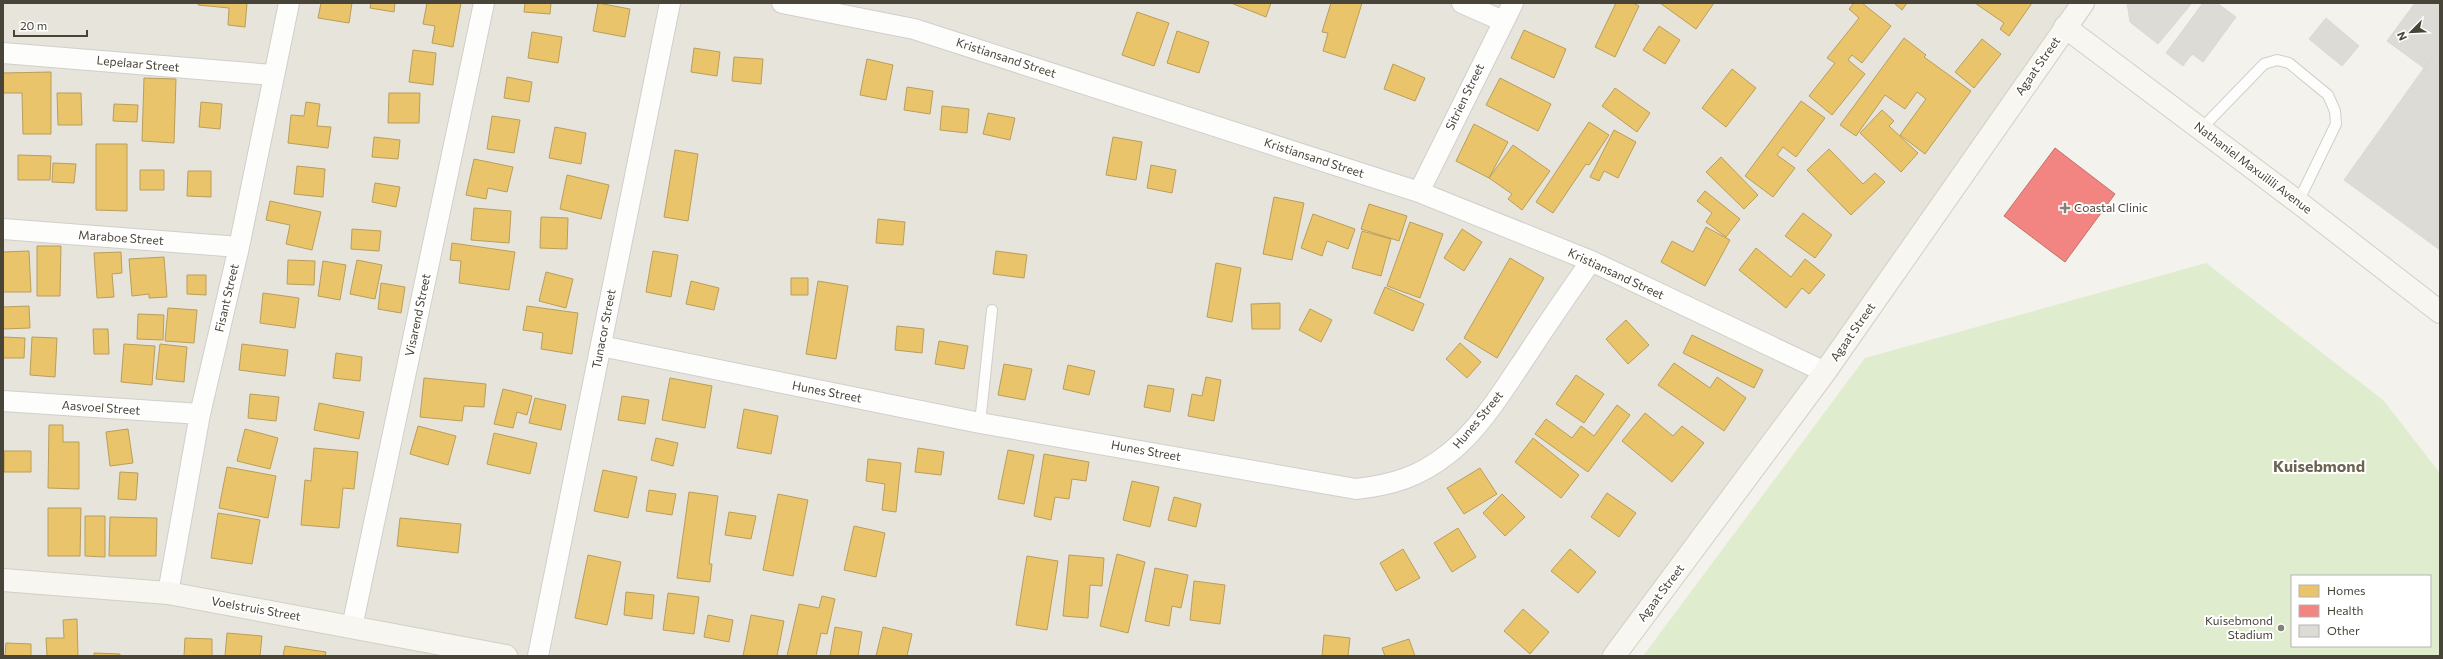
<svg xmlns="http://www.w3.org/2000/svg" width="2443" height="659" font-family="Commissioner,sans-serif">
<rect width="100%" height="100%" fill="#f3f2ed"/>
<path fill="#e7e4db" d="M3,3H2084L1614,656H3Z"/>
<path fill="#dfedce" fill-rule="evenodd" d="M2206,263L2383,400L2440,473V656H1643L1865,358ZM2292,576H2430V646H2292Z"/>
<path fill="#e9c46a" stroke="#b99e5b" d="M199,3H247L245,27L228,25L229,8L198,5Z
M321,3H352L349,23L318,18Z
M371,3H395L394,12L370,8Z
M427,3H461L453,47L432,43L435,26L423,24Z
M525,3H551L550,14L524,12Z
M598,3L630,9L625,37L593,31Z
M1231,3H1271L1266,17Z
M1331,3H1362L1345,58L1323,51L1328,33L1322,32Z
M1616,3H1633L1639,6L1615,57L1595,47Z
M1660,3H1714L1696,29Z
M1854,3H1862L1891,26L1862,63L1852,55L1848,60L1865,74L1832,115L1809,96L1835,63L1827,58L1859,18L1849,9Z
M1894,3H1907L1902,10Z
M1975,3H2032L2009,36L2000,29L2004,23Z
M1137,12L1169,23L1154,66L1122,55Z
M1659,26L1680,40L1665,64L1643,50Z
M1524,30L1566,49L1554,78L1511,58Z
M1177,31L1209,42L1199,73L1167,63Z
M532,32L562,37L558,63L528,58Z
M1904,38L1926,55L1924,57L1971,91L1925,154L1900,135L1926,99L1917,92L1905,109L1885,95L1856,136L1840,125Z
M1982,39L2001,54L1974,88L1955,72Z
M694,48L720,52L717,76L691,72Z
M413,50L436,53L433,85L409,82Z
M734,57L763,59L761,84L732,81Z
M867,59L893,65L886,100L860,95Z
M1393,64L1425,78L1415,101L1384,89Z
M1732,69L1756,88L1726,127L1702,108Z
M51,72V134H23L22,93H3V73Z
M507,77L532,82L529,102L504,98Z
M144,78L176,79L174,143L142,141Z
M1500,78L1551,104L1538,131L1486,105Z
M907,87L933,91L930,114L904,110Z
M1615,88L1650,113L1637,132L1602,106Z
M57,93H81L82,125H58Z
M389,93H420L419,123H388Z
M1801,101L1825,118L1796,157L1783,147L1777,155L1795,168L1773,197L1745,176Z
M201,102L222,104L220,129L199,127Z
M306,102L320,104L317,126L331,127L328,148L288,143L291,115L304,116Z
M114,104L138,105L137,122L113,121Z
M942,106L969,109L967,133L940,130Z
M1882,110L1894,121L1889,126L1918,153L1901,172L1860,133Z
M988,113L1015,118L1010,140L983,134Z
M492,116L520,120L514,153L487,149Z
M1589,122L1609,135L1589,165L1586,164L1553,213L1536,202Z
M1474,124L1508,142L1489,178L1456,161Z
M555,127L586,133L581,164L549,158Z
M1614,130L1636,142L1618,178L1604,171L1599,181L1590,177Z
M374,137L400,140L398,159L372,157Z
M1113,137L1142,142L1136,180L1106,175Z
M96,144H127V211L96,210Z
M1513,145L1550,171L1522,210L1508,199L1512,194L1489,178Z
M1829,149L1863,184L1875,173L1885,182L1851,215L1807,170Z
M675,150L698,154L688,221L664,217Z
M18,155L51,156L50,180H18Z
M1721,157L1758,195L1744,209L1706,172Z
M474,159L513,167L507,192L488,188L486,199L466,195Z
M53,163L76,164L74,183L52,182Z
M1151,165L1176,170L1172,193L1147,188Z
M297,166L325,169L323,197L294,194Z
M140,170H164V190H140Z
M188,171H211V197L187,196Z
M567,175L609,185L601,219L560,209Z
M375,183L400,187L396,207L372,202Z
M1705,191L1740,219L1726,237L1706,222L1712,213L1697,201Z
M1274,197L1304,203L1292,260L1263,254Z
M270,201L321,212L312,250L286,244L290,225L266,220Z
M1369,204L1407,216L1399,241L1361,229Z
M474,208L511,211L509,243L471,240Z
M1803,213L1832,235L1815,258L1785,236Z
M1313,214L1355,229L1348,249L1327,241L1322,256L1301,248Z
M541,217L568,218L567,249L540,248Z
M878,219L905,222L903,245L876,243Z
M1410,222L1443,234L1420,298L1387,286Z
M1706,227L1730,240L1705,286L1661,262L1672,241L1693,252Z
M352,229L381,231L379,251L351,249Z
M1462,229L1482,242L1464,271L1444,258Z
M1362,231L1391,239L1381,276L1352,268Z
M452,243L515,252L509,290L459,283L461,261L450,260Z
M37,246H61L60,296H37Z
M1756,248L1791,277L1805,259L1825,275L1809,294L1802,288L1786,308L1739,270Z
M29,251L31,292H3V252Z
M653,251L678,255L671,297L646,292Z
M996,251L1027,255L1024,278L993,274Z
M121,252L122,273L112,274L114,297L97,298L94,253Z
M164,257L167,297L149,298V294L132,296L129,259Z
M1510,258L1544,278L1497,358L1464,338Z
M288,260L315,261L314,285L287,284Z
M357,260L382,265L375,299L350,294Z
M323,261L346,265L340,300L318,296Z
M1216,263L1241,268L1232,322L1207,317Z
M546,272L573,279L566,308L539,301Z
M187,275H206V295L187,294Z
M791,278H808V295H791Z
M691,281L719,288L714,310L686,304Z
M818,281L848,286L836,359L806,354Z
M381,283L405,287L401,313L378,309Z
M1385,287L1424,304L1413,331L1374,313Z
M263,293L299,298L295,328L260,323Z
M1280,303V329H1252L1251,304Z
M29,306L30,328L3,329V307Z
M527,306L578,313L572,354L541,349L543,333L523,330Z
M168,308L197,310L194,343L165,341Z
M1310,309L1332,320L1321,342L1299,330Z
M138,314L164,315L163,340L137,339Z
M1626,320L1649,345L1628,364L1606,339Z
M897,326L924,329L922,353L895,350Z
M93,329H108L109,354H94Z
M1692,335L1763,370L1754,388L1683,353Z
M3,337L25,338L24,358H3Z
M32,337L57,338L55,377L30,375Z
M939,341L968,346L964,369L935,364Z
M1460,343L1481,362L1467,378L1446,359Z
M124,344L155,346L152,385L121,382Z
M160,344L187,347L184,382L156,379Z
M242,344L288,350L285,376L239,370Z
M336,353L362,357L360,381L333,378Z
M1674,363L1710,388L1717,377L1746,398L1724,431L1658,385Z
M1004,364L1032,369L1025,400L998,395Z
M1068,365L1095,371L1089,395L1063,389Z
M1576,375L1604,394L1584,423L1556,404Z
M1206,377L1221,380L1214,421L1188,416L1192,394L1202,396Z
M424,378L486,384L484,407L464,406L462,421L420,417Z
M670,378L712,386L705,428L662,420Z
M1148,385L1174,389L1170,412L1144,407Z
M503,389L532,396L527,415L517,412L513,428L494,424Z
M250,394L279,397L276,421L248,418Z
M622,396L649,400L645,424L618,420Z
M535,398L566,405L561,430L529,423Z
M319,403L364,412L359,439L314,430Z
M1617,405L1630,415L1588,472L1535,434L1546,419L1572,438L1581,426L1594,436Z
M744,409L778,416L771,454L737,448Z
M1645,413L1673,436L1682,426L1704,443L1672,482L1622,441Z
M49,425H63V442H79V489L48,488Z
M418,426L456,436L448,465L410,454Z
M128,429L133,463L110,466L106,432Z
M245,429L278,438L270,469L237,461Z
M494,433L537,443L530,474L487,464Z
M656,438L678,443L673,466L651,460Z
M1533,438L1579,475L1561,498L1515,462Z
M314,448L358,452L354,489L343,488L339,528L301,525L305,480L311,481Z
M918,448L944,452L941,475L915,472Z
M1008,450L1034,455L1024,504L998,499Z
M4,451H31V472H4Z
M1044,454L1089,462L1086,481L1072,479L1069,499L1055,497L1051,520L1034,516Z
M868,459L901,463L896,512L882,510L885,484L866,481Z
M227,467L276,476L268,518L219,508Z
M1480,468L1497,494L1464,514L1447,488Z
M603,470L637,477L628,518L594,511Z
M120,472L138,473L136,500L118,499Z
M1132,481L1159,487L1150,527L1123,520Z
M649,490L676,494L672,515L646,511Z
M689,492L718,496L709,564H712L710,582L677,578Z
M1607,493L1636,513L1619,537L1591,517Z
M778,494L808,500L793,576L763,570Z
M1502,494L1525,517L1505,536L1483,513Z
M1174,497L1201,504L1196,527L1168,520Z
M48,508H81L80,556H48Z
M729,512L756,516L751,539L725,535Z
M218,513L260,520L252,564L211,558Z
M85,516H105V557L85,556Z
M110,517L157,518L156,556H109Z
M400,518L461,524L458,553L397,546Z
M854,526L885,533L876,577L844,570Z
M1458,528L1476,557L1452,572L1434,543Z
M1403,549L1420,578L1396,591L1380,563Z
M1570,549L1596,572L1578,593L1551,571Z
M1117,554L1145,562L1128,633L1100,626Z
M588,555L621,562L607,625L575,618Z
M1069,555L1104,558L1102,586L1090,585L1088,618L1063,616Z
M1027,556L1058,561L1047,630L1016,625Z
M1155,568L1188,575L1181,608L1172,606L1169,626L1145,621Z
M1194,581L1225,585L1220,624L1190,620Z
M626,592L654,595L652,619L624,615Z
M668,593L699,597L694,634L663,630Z
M822,596L835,599L827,634L821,633L816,656H787L799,604L819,608Z
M1523,609L1549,632L1530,654L1504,631Z
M708,615L733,620L729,642L704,637Z
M751,615L784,621L777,656H743Z
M77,619L78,656H47L46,638H64L63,620Z
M835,627L862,632L858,656H830Z
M883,627L912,634L907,656H876Z
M227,633L262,636L260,656H225Z
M1324,635L1350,638L1348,656H1322Z
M185,638L212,639V656H184Z
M1409,639L1415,656H1385L1382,648Z
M6,643L31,644V656H5Z
M285,646L326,652L325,656H283Z
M94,653L120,654V656H94Z"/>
<path fill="#f28482" stroke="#bf716c" d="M2055,148L2115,194L2065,262L2004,216Z"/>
<path fill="#dddbd5" stroke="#dbd9d3" d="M2127,3H2192L2158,44L2130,22Z
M2203,3H2217L2236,17L2203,62L2192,54L2183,66L2166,53Z
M2415,3H2440V46L2424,68L2387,41Z
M2326,18L2359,46L2342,66L2309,39Z
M2440,46V80L2424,68Z
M2424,68L2440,80V250L2344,180Z"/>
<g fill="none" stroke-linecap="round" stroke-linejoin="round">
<defs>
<path id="lane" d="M2201,129L2264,64L2277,60L2289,63L2328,95L2335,111L2336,124L2298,202
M980,423L992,310"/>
<path id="street" d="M782,3L914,29L1419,192L1591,261L1825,372
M1462,3L1503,21
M3,53L273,75
M1419,192L1513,3
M3,229L239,247
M601,346L980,423L1356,489C1392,485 1419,477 1448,454C1481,428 1506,386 1529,352C1549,321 1570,291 1591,261
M3,401L200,414
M168,593L200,414L239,247L289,3
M352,627L484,3
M538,656L670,3"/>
<path id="secondary" d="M2065,27L2298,202L2440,312
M3,580L168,593L506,656
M1614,656L1825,372L2083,3"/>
</defs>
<use href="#lane" stroke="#d1cfcb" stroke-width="12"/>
<use href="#street" stroke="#d1cfcb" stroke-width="22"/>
<use href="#secondary" stroke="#d2cfc4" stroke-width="24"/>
<use href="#lane" stroke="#fdfdfc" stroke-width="10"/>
<use href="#street" stroke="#fdfdfc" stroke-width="20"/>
<use href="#secondary" stroke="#f7f6f1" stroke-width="22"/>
</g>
<g fill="#848177" stroke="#fff" stroke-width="1.5">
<path d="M2063 202h4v4h4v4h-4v4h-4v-4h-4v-4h4z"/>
<circle cx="2281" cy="628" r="4"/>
</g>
<g text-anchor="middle" stroke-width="4" stroke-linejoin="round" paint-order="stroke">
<g font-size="12" fill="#494438" stroke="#fff">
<text transform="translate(1006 58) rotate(18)" y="4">Kristiansand Street</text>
<text transform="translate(138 64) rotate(5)" y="4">Lepelaar Street</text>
<text transform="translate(2038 66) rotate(-55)" y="4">Agaat Street</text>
<text transform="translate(1465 97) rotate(-64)" y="4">Sitrien Street</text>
<text transform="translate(1314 158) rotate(18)" y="4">Kristiansand Street</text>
<text transform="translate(2253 168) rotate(37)" y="4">Nathaniel Maxuilili Avenue</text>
<text transform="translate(121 238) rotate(4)" y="4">Maraboe Street</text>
<text transform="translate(1616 274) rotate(25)" y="4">Kristiansand Street</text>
<text transform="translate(227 298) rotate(-77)" y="4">Fisant Street</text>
<text transform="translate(418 315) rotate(-78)" y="4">Visarend Street</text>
<text transform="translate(604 329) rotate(-79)" y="4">Tunacor Street</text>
<text transform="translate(1853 332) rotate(-55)" y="4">Agaat Street</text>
<text transform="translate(827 392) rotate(11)" y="4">Hunes Street</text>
<text transform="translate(101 408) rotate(4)" y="4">Aasvoel Street</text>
<text transform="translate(1478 420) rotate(-50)" y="4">Hunes Street</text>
<text transform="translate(1146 451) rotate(10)" y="4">Hunes Street</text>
<text transform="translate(1661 593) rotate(-53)" y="4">Agaat Street</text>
<text transform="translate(256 609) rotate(10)" y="4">Voelstruis Street</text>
</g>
<g font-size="12" fill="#494438" stroke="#fff" text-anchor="start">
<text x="2074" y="212">Coastal Clinic</text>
<text x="2273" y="625" text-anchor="end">Kuisebmond<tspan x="2273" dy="14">Stadium</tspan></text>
</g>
<g font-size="16" font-weight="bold" fill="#6c6350" stroke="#fff">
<text x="2319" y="472">Kuisebmond</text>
</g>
</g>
<rect width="2443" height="659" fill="none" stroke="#494438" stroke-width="8"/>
<rect x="2291" y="575" width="140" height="72" fill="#ffffff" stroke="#b6b4af"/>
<rect x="2299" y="585" width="20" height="12" fill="#e9c46a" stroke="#b6b4af"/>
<text x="2327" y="595" font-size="12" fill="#494438">Homes</text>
<rect x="2299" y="605" width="20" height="12" fill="#f28482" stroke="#b6b4af"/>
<text x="2327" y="615" font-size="12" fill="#494438">Health</text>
<rect x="2299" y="625" width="20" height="12" fill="#dddbd5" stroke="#b6b4af"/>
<text x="2327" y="635" font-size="12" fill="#494438">Other</text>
<g transform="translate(2411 32) rotate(246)" stroke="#ffffff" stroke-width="3" paint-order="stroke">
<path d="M0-3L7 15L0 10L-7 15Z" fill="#494438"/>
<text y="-6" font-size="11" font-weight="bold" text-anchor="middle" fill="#494438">N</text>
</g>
<path d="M14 30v6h73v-6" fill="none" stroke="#494438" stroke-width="2"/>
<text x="20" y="30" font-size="12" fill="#494438" stroke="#ffffff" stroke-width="3" paint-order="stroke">20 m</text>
</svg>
